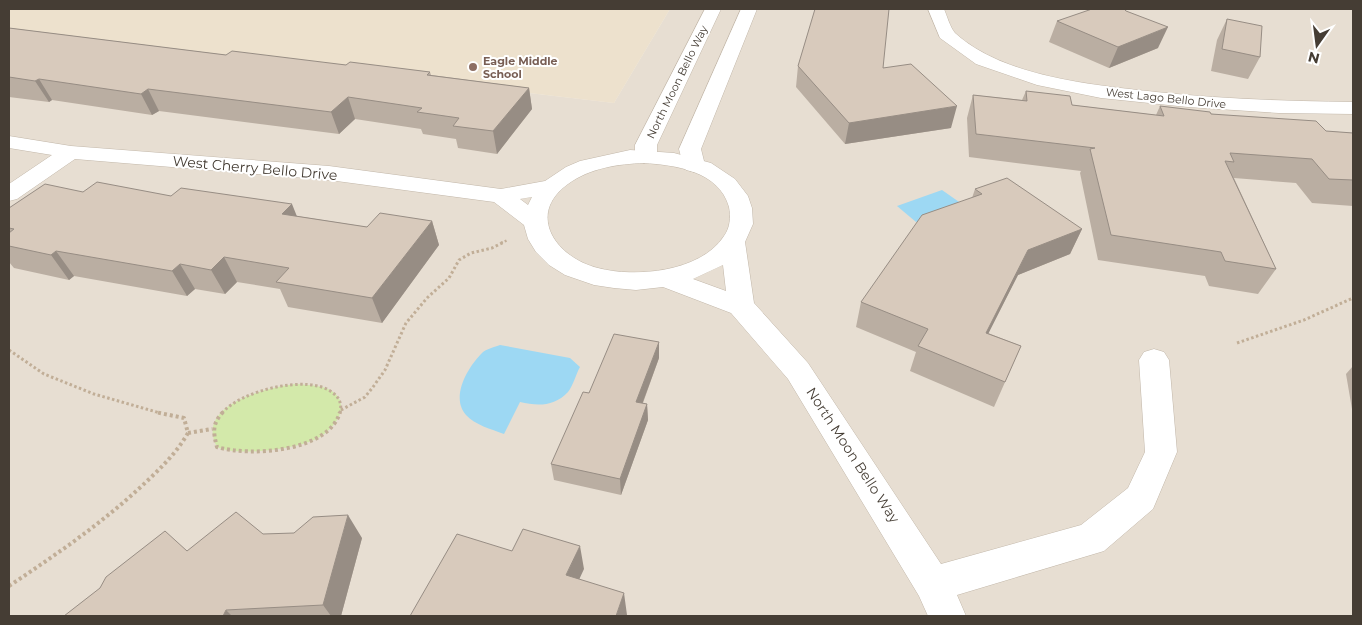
<svg xmlns="http://www.w3.org/2000/svg" width="1362" height="625" font-family="Montserrat,sans-serif">
<rect width="100%" height="100%" fill="#f3ede4"/>
<path fill="#e7ded2" d="M670,9H1353V616H9V31L614,103Z"/>
<path fill="#ede1cd" d="M9,9H670L614,103L9,31Z"/>
<path fill="#d3e9aa" d="M296,384C307,385 320,385 330,390C354,404 334,429 318,438C298,449 237,457 217,447C194,405 268,387 296,384Z"/>
<path fill="#9dd8f3" d="M942,190L962,204L916,222L897,206Z
M500,345L570,358L580,367C576,374 573,386 568,392C554,407 537,406 520,402L504,434C491,429 475,425 466,415C450,397 468,367 482,353C486,349 495,347 500,345Z"/>
<g fill="none" stroke-linecap="round" stroke-linejoin="round">
<defs>
<path id="minor" d="M928,9H944C947,16 950,27 955,33C1003,77 1093,85 1156,92C1221,99 1287,101 1353,102V114L1279,113L1188,107L1101,98L1037,85L976,64L940,38Z
M9,136L71,146L329,166L501,189L545,181L566,167L580,161L630,150L674,153L711,163L735,179L748,196L752,208L753,224L745,242L754,303L808,363L941,564L1081,525L1128,488L1145,452L1139,360L1144,352L1154,349L1164,352L1169,360L1177,452L1153,509L1104,551L957,595L966,616H928L919,596L788,379L731,313L663,287L636,290L614,288L594,285L565,275L549,265L536,252L528,239L524,225L494,202L329,180L75,159L17,199L9,201V184L52,155L9,148ZM644,163C675,165 719,171 729,207C731,217 730,228 724,236C701,272 635,278 598,268C557,258 525,215 568,184C590,168 618,164 644,163ZM532,197L528,205L520,199ZM723,265L726,291L693,279Z"/>
<path id="tertiary" d="M705,9H721L657,145V156L654,161L646,162L638,161L635,156V145Z
M741,9H757L701,149L705,165L702,170L694,172L686,170L683,165L679,149Z"/>
</defs>
<use href="#minor" stroke="#c2b7a9" stroke-width="1"/>
<use href="#tertiary" stroke="#c2b7a9" stroke-width="1"/>
<path stroke="#c1ae97" stroke-width="2.5" stroke-dasharray="2 2" stroke-linecap="butt" d="M501,243L508,240"/>
<path stroke="#c1ae97" stroke-width="3" stroke-dasharray="2.5 2.5" stroke-linecap="butt" d="M1237,343L1304,320L1353,298
M9,350L44,374L94,394L160,413
M341,410L365,397L373,387L385,370L406,323L427,298L449,278L459,260L471,253L492,248L504,242
M222,413C240,391 309,373 333,393C340,398 342,405 340,413"/>
<path stroke="#c1ae97" stroke-width="4" stroke-dasharray="3 3" stroke-linecap="butt" d="M223,412C212,424 213,432 217,447C250,457 329,452 340,412
M188,433L212,429
M9,586C57,554 104,522 146,482C162,467 177,452 188,433L184,418L155,412"/>
<use href="#minor" fill="#fff" fill-rule="evenodd"/>
<use href="#tertiary" fill="#fff" fill-rule="evenodd"/>
</g>
<path fill="#baaea2" d="M1227,19L1260,57L1248,79L1211,71L1217,40Z
M1057,21L1158,48L1109,68L1049,42Z
M9,28L226,55L430,72L431,75L529,88L532,109L497,154L458,148L456,139L423,134L421,129L355,119L339,134L159,111L152,115L52,100L49,102L9,97Z
M798,66L883,68L951,128L845,144L796,87Z
M1026,91L1072,105L1156,115L1160,106L1326,131L1353,133V206L1312,203L1296,183L1234,178L1276,269L1258,294L1209,286L1205,276L1098,260L1080,173L1081,171L969,157L967,118L973,95L1022,100Z
M975,189L1082,229L1070,254L1018,275L988,333L1021,346L994,407L910,371L916,352L856,327L861,302L972,198Z
M83,192L171,196L367,227L432,221L439,245L382,323L288,307L280,289L237,282L225,294L195,289L187,296L74,276L69,280L14,268L9,262V208Z
M659,358L643,403L647,404L648,420L621,495L554,480L551,464L589,393Z
M1353,366V415L1346,374Z
M263,534L362,538L341,616H64L187,551Z"/>
<path fill="#978d84" d="M1168,27L1158,48L1109,68L1118,47Z
M39,79L52,100L49,102L35,81Z
M529,88L532,109L497,154L493,131Z
M148,89L159,111L152,115L141,94Z
M348,97L355,119L339,134L331,112Z
M957,106L951,128L845,144L849,123Z
M292,204L302,229L282,214Z
M432,221L439,245L382,323L372,298Z
M1082,229L1070,254L1018,275L976,358L986,333L1028,250Z
M56,251L74,276L69,280L51,255Z
M224,257L237,282L225,294L211,270Z
M180,264L195,289L187,296L172,271Z
M659,342V358L637,418L636,402Z
M647,404L648,420L621,495L620,479Z
M348,515L362,538L341,616H331L323,605Z
M580,546L584,569L571,597L566,575Z
M624,593L627,615L626,616H616Z
M226,610L232,616H223Z"/>
<path fill="#d8cabc" stroke="#978d84" d="M815,9H889L883,68L911,64L957,106L849,123L798,66Z
M1092,9H1124L1126,11L1168,27L1118,47L1057,21Z
M1227,19L1262,26L1260,57L1222,49Z
M9,28L226,55L232,51L346,65L350,62L430,72L427,75L529,88L493,131L453,126L459,118L417,112L422,108L348,97L331,112L148,89L141,94L39,79L35,81L9,77Z
M1026,91L1070,96L1072,105L1164,116L1160,106L1210,112L1211,114L1316,121L1326,131L1353,133V180L1329,179L1312,159L1230,153L1234,162L1225,161L1276,269L1225,261L1221,252L1111,235L1090,149L1095,148L976,134L973,95L1027,101Z
M1007,178L1082,229L1028,250L986,333L1021,346L1005,382L918,346L928,329L861,302L922,215L982,194L975,189Z
M97,182L171,196L181,188L292,204L282,214L367,227L380,213L432,221L372,298L276,282L289,268L224,257L211,270L180,264L172,271L56,251L51,255L9,246V233L14,229L9,228V208L45,184L83,192Z
M614,334L659,342L636,402L647,404L620,479L551,464L583,392L589,393Z
M236,512L263,534L294,533L313,517L348,515L323,605L226,610L223,616H64L100,588L106,577L165,531L187,551Z
M523,529L580,546L566,575L624,593L616,616H410L457,534L512,551Z"/>
<circle fill="#8d6e63" stroke="#fff" stroke-width="2" cx="473" cy="67" r="5"/>
<g text-anchor="middle" stroke-width="4" stroke-linejoin="round" paint-order="stroke">
<g font-size="11" font-weight="bold" fill="#785e54" stroke="#fff" text-anchor="start">
<text x="483" y="65">Eagle Middle<tspan x="483" dy="13">School</tspan></text>
</g>
<g font-size="11" fill="#453d34" stroke="#fff">
<text transform="translate(677 82) rotate(-64)" y="4">North Moon Bello Way</text>
<text transform="translate(1166 98) rotate(6)" y="4">West Lago Bello Drive</text>
</g>
<g font-size="14" fill="#453d34" stroke="#fff">
<text transform="translate(255 168) rotate(5)" y="5">West Cherry Bello Drive</text>
<text transform="translate(853 455) rotate(57)" y="5">North Moon Bello Way</text>
</g>
</g>
<rect width="1362" height="625" fill="none" stroke="#453d34" stroke-width="20"/>
<g transform="translate(1317 45) rotate(194)" stroke="#ffffff" stroke-width="4" paint-order="stroke">
<path d="M0-4L9 19L0 12L-9 19Z" fill="#453d34"/>
<text y="-8" font-size="14" font-weight="bold" text-anchor="middle" fill="#453d34">N</text>
</g>
</svg>
